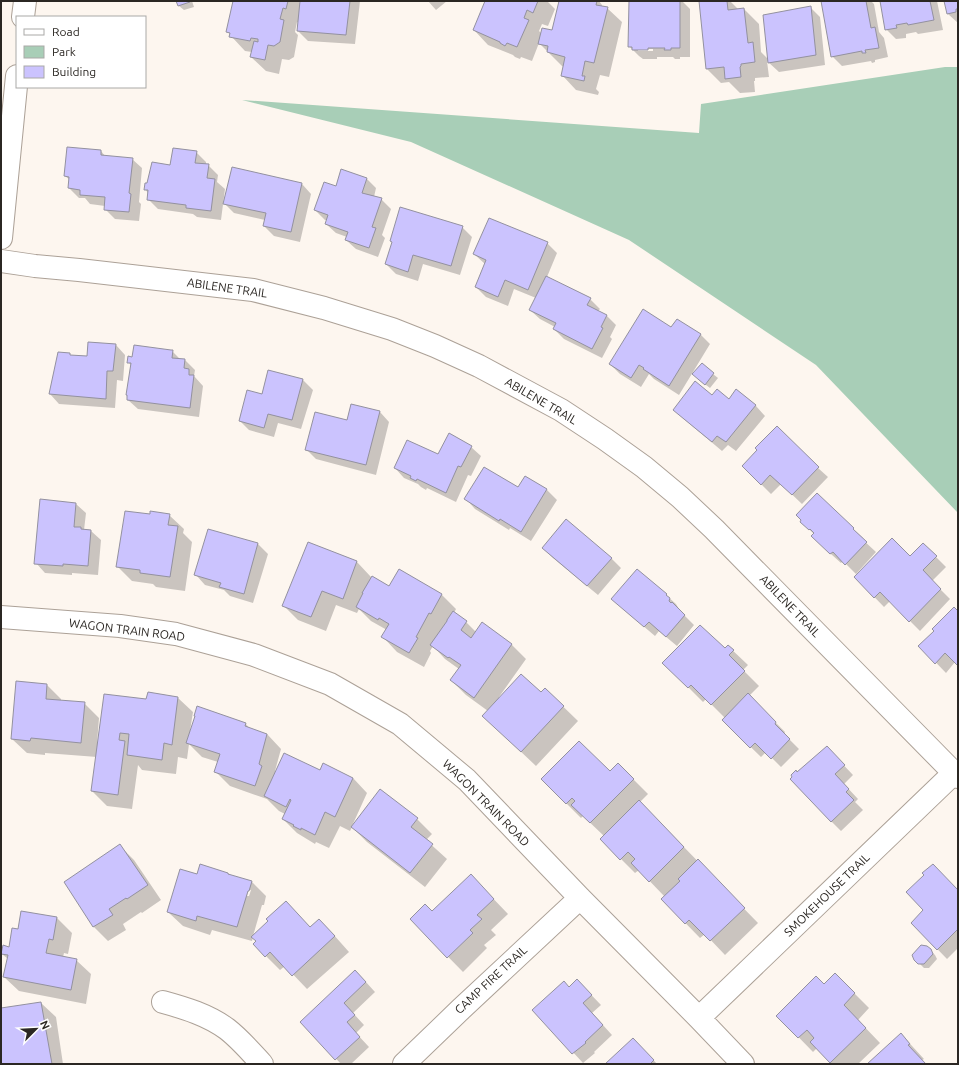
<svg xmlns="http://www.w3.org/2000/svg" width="959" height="1065" font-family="Ubuntu,sans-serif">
<rect width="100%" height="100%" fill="#fdf6ef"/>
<path fill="#a8ceb7" d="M945,67H958V513L816,365L629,240L411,142L242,100L699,133L701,104Z"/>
<path fill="#0003" fill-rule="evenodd" d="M177,1H192L194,7L184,10L179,6Z
M234,1H298L301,4L302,1H360L355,44L308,41L298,31L299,23L297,22L295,32L298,35L294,57L289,60L282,59L279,74L266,71L251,57L252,52L245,51L231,36V35L227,31Z
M428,1H447L436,10Z
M486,1H547L555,9L548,26L542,24L539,31L542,34L552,31L560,1H599L602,5V6L607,8L622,22L609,77L600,75L596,89L599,92L598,95L576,90L562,75L564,67L562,66L539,43L532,61L521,57L520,59L515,57L513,55L488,45L474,30Z
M630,1H682L690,9V57H680V59H675L673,57H657V59H643L639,56L629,46ZM638,49H653V51H638Z
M700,1H730L739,10L744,9L759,24L761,52L769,60L810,7L820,17L825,65L779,72L767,61L769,77L755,78V81H754L755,92L740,93L729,82L721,83L706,68Z
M822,1H871L874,4L879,32L884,38L888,57L875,60V62L872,63L871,61L842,66L832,56Z
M881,1H937L943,30L918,34L916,32L906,34V38L896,39L886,29Z
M945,1H958V23L948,14Z
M101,151L105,156L132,159L142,168L139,202L141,204L139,221L115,219L105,209V206L90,204L85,198H79L69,188L70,180L65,176Z
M196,152L206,162V165H208L218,175L217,182L225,189L221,220L197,217L193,214L158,209L148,199V193L145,189L171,166Z
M367,179L376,188L374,197L381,199L391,209L382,235L385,238L378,257L356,249L346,240L347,237L336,233L326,224L327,220H325L315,210L336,187Z
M302,184L311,194L300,242L274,236L264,226L265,220L234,213L223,202Z
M462,227L472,237L460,275L423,264L418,281L396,274L386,264L393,243L391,241Z
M547,243L557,253L547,277L590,299L600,309L598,311L607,316L616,325L610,337L612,339L602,358L564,339L554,329L555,327L540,319L530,310L536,298L514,289L508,306L486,297L476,287L485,264L474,254Z
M677,320L701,335L710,344L679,395L654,379L649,374L641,387L620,374L610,364L671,328Z
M116,345L125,355L123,381L117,380L115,408L59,404L50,394L59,353L69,354L72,356L88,357Z
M172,351L181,360H185L195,370L194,376L203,386L199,417L138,409L128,400L132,366L128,362Z
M269,371L303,380L313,390L301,429L278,423L274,437L249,430L240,421L262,395Z
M713,374L718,378L710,388L698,379Z
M737,390L756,406L765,416L736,451L728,445L722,451L684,419L674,409L712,397L729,400Z
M352,405L380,412L389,422L376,475L316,459L306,449L347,421Z
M471,447L481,456L471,476L468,475L456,502L427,488L426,490L421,487L418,484L404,478L395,468Z
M743,466L818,468L828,477L802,504L781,484L771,494Z
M526,477L547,490L557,500L531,541L510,528L509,530L475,509L466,499L519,489Z
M41,501L76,504L86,513L84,530L91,531L101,540L98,575L72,573V575L45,573L36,563Z
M151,515H169L184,529L183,533L192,542L185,591L156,587L153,584L132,581L117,566Z
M802,520L853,529L863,538L862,539L876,552L856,574L843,561L841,563L822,546L814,534L801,522Z
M209,530L258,544L268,554L253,603L230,596L224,590L205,585L196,575Z
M309,543L357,562L371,577L390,588L441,594L456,609L454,613L466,622L476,632L482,623L512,645L526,659L499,697L500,698L541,694L545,689L578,721L536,766L483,716L488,711L466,695L451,680L459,669L445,659L433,646L430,651L431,653L424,667L397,652L383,637L387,630L371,621L359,609L357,613L336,605L326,631L298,620L283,605Z
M923,544L946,567L932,581L950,599L920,631L890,601L884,607L855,577L910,557Z
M543,548L611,558L621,568L598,595L553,558Z
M666,595L676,604L679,609V610L694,625L677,646L659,631L655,636L622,608Z
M958,612V665L955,662L946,673L920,646Z
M728,646L748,665L743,670L759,686L749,696L785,732L784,734L799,749L781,767L766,752L761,757L723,720L725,718L706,699L703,702L664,663L725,650Z
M47,685L61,699V701L84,703L99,718L97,743H99L147,700L148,693L178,698L193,712L190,731L245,723L251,730L267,734L281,749L275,771H321L353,778L367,793L352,826L417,819L432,834L426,840L447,859L425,887L367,842L352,827L350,831L340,826L329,848L316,842L315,844L297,833L283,819L285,814L279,811L267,799L230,786L215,771L218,762L202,757L189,744L187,759L178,757L176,774L142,770L138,765L132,809L107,806L92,791L97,757L45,753V755L27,753L12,739Z
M836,757L853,775L844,784L858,799L855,802L863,810L841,831L831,821L797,773Z
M618,764L648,794L640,802L758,923L725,955L705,934L700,938L662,899L665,897L639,870L635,873L601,839L604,836L583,816L581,818L542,779L610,773Z
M120,846L134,860L161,900L142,913L141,912L123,924L126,930L108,941L94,927L65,882Z
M228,873L230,876L252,882L266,896L264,905H262L253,936L310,928L333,934L349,952L307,989L285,966L280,970L266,956L257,941L253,937L252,941L212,930L210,935L183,926L168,912L198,875ZM248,890H251L249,896H247Z
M485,890L508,914L491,930L496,935L484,945L487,948L463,972L411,919L432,912Z
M958,891V948L947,959L912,923Z
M22,912L57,918L72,933L68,954L64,953L63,957L76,960L91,974L86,1004L19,991L4,977L8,959L2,954L10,948L19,930Z
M930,950L935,955L937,959L929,968H924L915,959Z
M835,974L869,1008L858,1020L880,1043L858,1064H832L817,1048L813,1052L778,1016L824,985Z
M577,980L601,1005L592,1013L612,1035L594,1052L595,1053L583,1063L534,1010L569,988Z
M365,981L375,992L353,1013L364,1025L356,1033L369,1047L351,1064H341L302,1022Z
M41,1003L56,1017L63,1064H1V1009Z
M901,1034L924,1059L922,1060L925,1064H869Z
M647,1053L657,1064H606Z"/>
<path fill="#cbc3fe" stroke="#93919f" d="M176,1H189L190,2L178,6Z
M233,1H288L286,9L283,8L280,19L284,20L280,42L274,46L268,45L265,60L250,57L254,41L258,42V39L251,38L250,41L229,37L230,33L226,32Z
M300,1H350L346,35L297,31Z
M485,1H538L533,13L527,10L524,18L529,20L517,47L507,43L505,46L500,43V42L473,30Z
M559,1H597L596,5L608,7L594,63L585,61L582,76H585L584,81L561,76L565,57L547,52L548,46L538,44L542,28L552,30Z
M629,1H680V48H671V50H664L665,48H648V50H632V47H628Z
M699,1H727L728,10L744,8L748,43L753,42L755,62L741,64V66L740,67L741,77L725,79L724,67L706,69Z
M821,1H866L871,28L875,27L879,48L865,50L866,53H862V51L831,57Z
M880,1H930L934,20L908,25L907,23L896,25L897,28L885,30Z
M944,1H958V9H956V12L947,14Z
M811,6L816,55L768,63L763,15Z
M67,147L101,150V155L133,158L129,193L131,194L129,212L104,210L105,197L80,195V190L68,188L69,177L64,176Z
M173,148L197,151L195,163L209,164L207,178L215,179L211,211L186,208V205L147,200L148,190H144L145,183H147L152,162L170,165Z
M232,167L302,183L291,232L263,226L266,213L223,204Z
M341,169L367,178L362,193L382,198L372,227L376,228L369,248L345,240L348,232L325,224L328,215L314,210L324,182L336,186Z
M400,207L463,226L451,266L413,255L408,272L385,264L392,242L390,241Z
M489,218L548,242L528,290L505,280L498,297L475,287L486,260L473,254Z
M546,276L591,298L587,305L607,315L601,327L603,328L592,349L553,329L556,323L529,310Z
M643,309L671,327L677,319L701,334L669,386L643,369L644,368L639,365L631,378L609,364Z
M88,342L116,344L113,371H107L106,399L49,394L58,352L70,353V355L87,356Z
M134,345L171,350H173L172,358L185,359L184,368L189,369V375H194L190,408L127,400V395H126L131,363H127L128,356L132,357Z
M702,363L714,373L705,385L692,374Z
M268,370L303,379L292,420L268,414L264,428L239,421L247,390L262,394Z
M695,381L712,395L717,389L729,399L736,389L756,405L726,442L717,436L712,442L673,410Z
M351,404L380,411L366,465L305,450L315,412L347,420Z
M777,426L819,467L792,495L770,475L761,485L742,466L757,450L755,448Z
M449,433L472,446L461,467L458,466L446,493L417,479L416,481L410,478L411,476L394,468L407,440L438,454Z
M484,467L518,487L525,476L547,489L521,532L500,519L499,521L464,499Z
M817,493L854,528L853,529L867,542L845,565L833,552L830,554L811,536L814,533L810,529L809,530L800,522L801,520L796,515Z
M40,499L76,503L74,527H81V529L91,530L88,566L63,564V566L34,564Z
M125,511L150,514V511L170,514L168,525L178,526L170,577L140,573V570L116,567Z
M566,519L612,558L587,586L542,548Z
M208,529L258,543L244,594L219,587L221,583L194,575Z
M892,538L910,556L923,543L937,556L923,570L941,589L909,622L880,592L874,598L854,577Z
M308,542L357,561L343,599L322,591L311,617L282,606Z
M399,569L442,594L431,614L429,613L416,637L418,638L409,653L381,637L389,624L379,618L378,620L356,607L363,593H362L372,576L389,586Z
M637,569L667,594L666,595L670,598L669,601L671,603L672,602L685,615L666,637L649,622L644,627L611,599Z
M954,607L958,611V666L945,653L935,664L918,646L934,631L932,629Z
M453,611L467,621L461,630L471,638L482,622L512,644L474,698L450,680L461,665L449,657L448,658L430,645L447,621V620Z
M700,625L725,648L728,645L734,650L729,655L745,671L711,705L691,685L688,688L662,663Z
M521,674L541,692L545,688L564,706L521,752L482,716Z
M16,681L47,684L46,699L85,702L81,743L31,738L30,741L11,739Z
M148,692L178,697L172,745L164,743L162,760L127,755L129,734L120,733L119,740L125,741L118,795L91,791L104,694L146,699Z
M748,693L776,722L775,724L790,739L771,759L755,743L750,748L722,720Z
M197,706L246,723L245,726L267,734L259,764L262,766L255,786L214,772L220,754L186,743L195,716H194Z
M579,741L610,771L618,763L634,779L590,823L571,805L575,801L572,798L566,804L541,779Z
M827,746L845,765L835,774L849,789L846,792L854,800L831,822L790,779L792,777L791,775L796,770L797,772Z
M284,753L320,770L323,763L353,778L335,817L325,812L315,835L301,828V830L293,826L294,825L282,819L291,800L290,799L286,807L264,796Z
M380,789L418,818L411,827L433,844L410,873L351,827Z
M639,800L684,847L649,882L631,863L635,859L628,852L620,860L600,839Z
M120,844L148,885L127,899L126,898L109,909L113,915L93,927L64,882Z
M698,859L745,908L710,941L689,920L685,924L661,899L680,881L678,879Z
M200,864L228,873V874L252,881L249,891H248L237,927L197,916L196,921L167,912L180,869L197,874Z
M933,864L958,890V929L937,950L911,923L923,910L906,892L924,875L922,873Z
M471,874L494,899L477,915L482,919L470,930L473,933L447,958L410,919L425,904L432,911Z
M286,901L310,927L319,919L335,936L292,976L270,952L265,957L253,944L256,941L251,937L268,921L266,919Z
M21,911L57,917L53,940L49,939L46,953L77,959L71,990L3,977L8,955L1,954L3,945L9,947L12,928L18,929Z
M921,945L927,946L931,949L933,954L924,964H918L914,960L912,955Z
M355,970L366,982L344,1003L355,1015L347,1022L360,1037L335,1060L300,1022Z
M835,973L855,993L844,1005L866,1028L830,1063L810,1042L814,1038L807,1030L798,1038L776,1016L816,976L824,984Z
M577,979L592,995L583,1003L603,1025L585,1042L586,1043L572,1054L532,1010L564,981L569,987Z
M41,1002L52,1064H1V1008Z
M901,1033L910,1044L908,1045L926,1064H867Z
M633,1038L654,1060L650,1064H605Z"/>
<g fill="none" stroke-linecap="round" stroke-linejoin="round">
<defs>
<path id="street" d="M1,261L35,266L79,270L253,290L324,308L392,329L435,346L479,366L561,410L605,439L644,467L680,497L714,529L958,777
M1,617L120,626L176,634L254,655L330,684L400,724L467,780L580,898L699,1018L743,1064
M163,1002C185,1008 208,1015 227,1029C240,1039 251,1052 262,1064
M699,1018L954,773
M404,1064L461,1009L580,898"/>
<path id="secondary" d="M23,17L25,1
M1,238L17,76"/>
</defs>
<use href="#street" stroke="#aca197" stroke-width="24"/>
<use href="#secondary" stroke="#aca197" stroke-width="24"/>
<use href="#street" stroke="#fff" stroke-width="22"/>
<use href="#secondary" stroke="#fff" stroke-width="22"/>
</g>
<g text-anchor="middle" stroke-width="3" stroke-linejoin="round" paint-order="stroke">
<g font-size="12" fill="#2b2723" stroke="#fff">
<text transform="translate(227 288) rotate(8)" y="4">ABILENE TRAIL</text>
<text transform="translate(541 401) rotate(30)" y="4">ABILENE TRAIL</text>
<text transform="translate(790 606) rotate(46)" y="4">ABILENE TRAIL</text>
<text transform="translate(127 630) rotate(7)" y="4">WAGON TRAIN ROAD</text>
<text transform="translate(486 803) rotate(45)" y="4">WAGON TRAIN ROAD</text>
<text transform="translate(827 895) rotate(-44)" y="4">SMOKEHOUSE TRAIL</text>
<text transform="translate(491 980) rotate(-43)" y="4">CAMP FIRE TRAIL</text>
</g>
</g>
<rect width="959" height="1065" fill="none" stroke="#2b2723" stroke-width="4"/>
<rect x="16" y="16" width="130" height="72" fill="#ffffff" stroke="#aaa9a7"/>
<rect x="24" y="29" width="20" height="6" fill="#ffffff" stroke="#aaa9a7"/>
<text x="52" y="36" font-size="12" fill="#2b2723">Road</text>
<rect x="24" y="46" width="20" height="12" fill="#a8ceb7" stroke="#aaa9a7"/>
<text x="52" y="56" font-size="12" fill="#2b2723">Park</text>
<rect x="24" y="66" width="20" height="12" fill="#cbc3fe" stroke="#aaa9a7"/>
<text x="52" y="76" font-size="12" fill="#2b2723">Building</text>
<g transform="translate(36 1029) rotate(66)" stroke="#ffffff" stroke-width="3" paint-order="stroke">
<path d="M0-3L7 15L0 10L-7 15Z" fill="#2b2723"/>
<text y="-6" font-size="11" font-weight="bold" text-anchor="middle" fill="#2b2723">N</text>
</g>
</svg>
